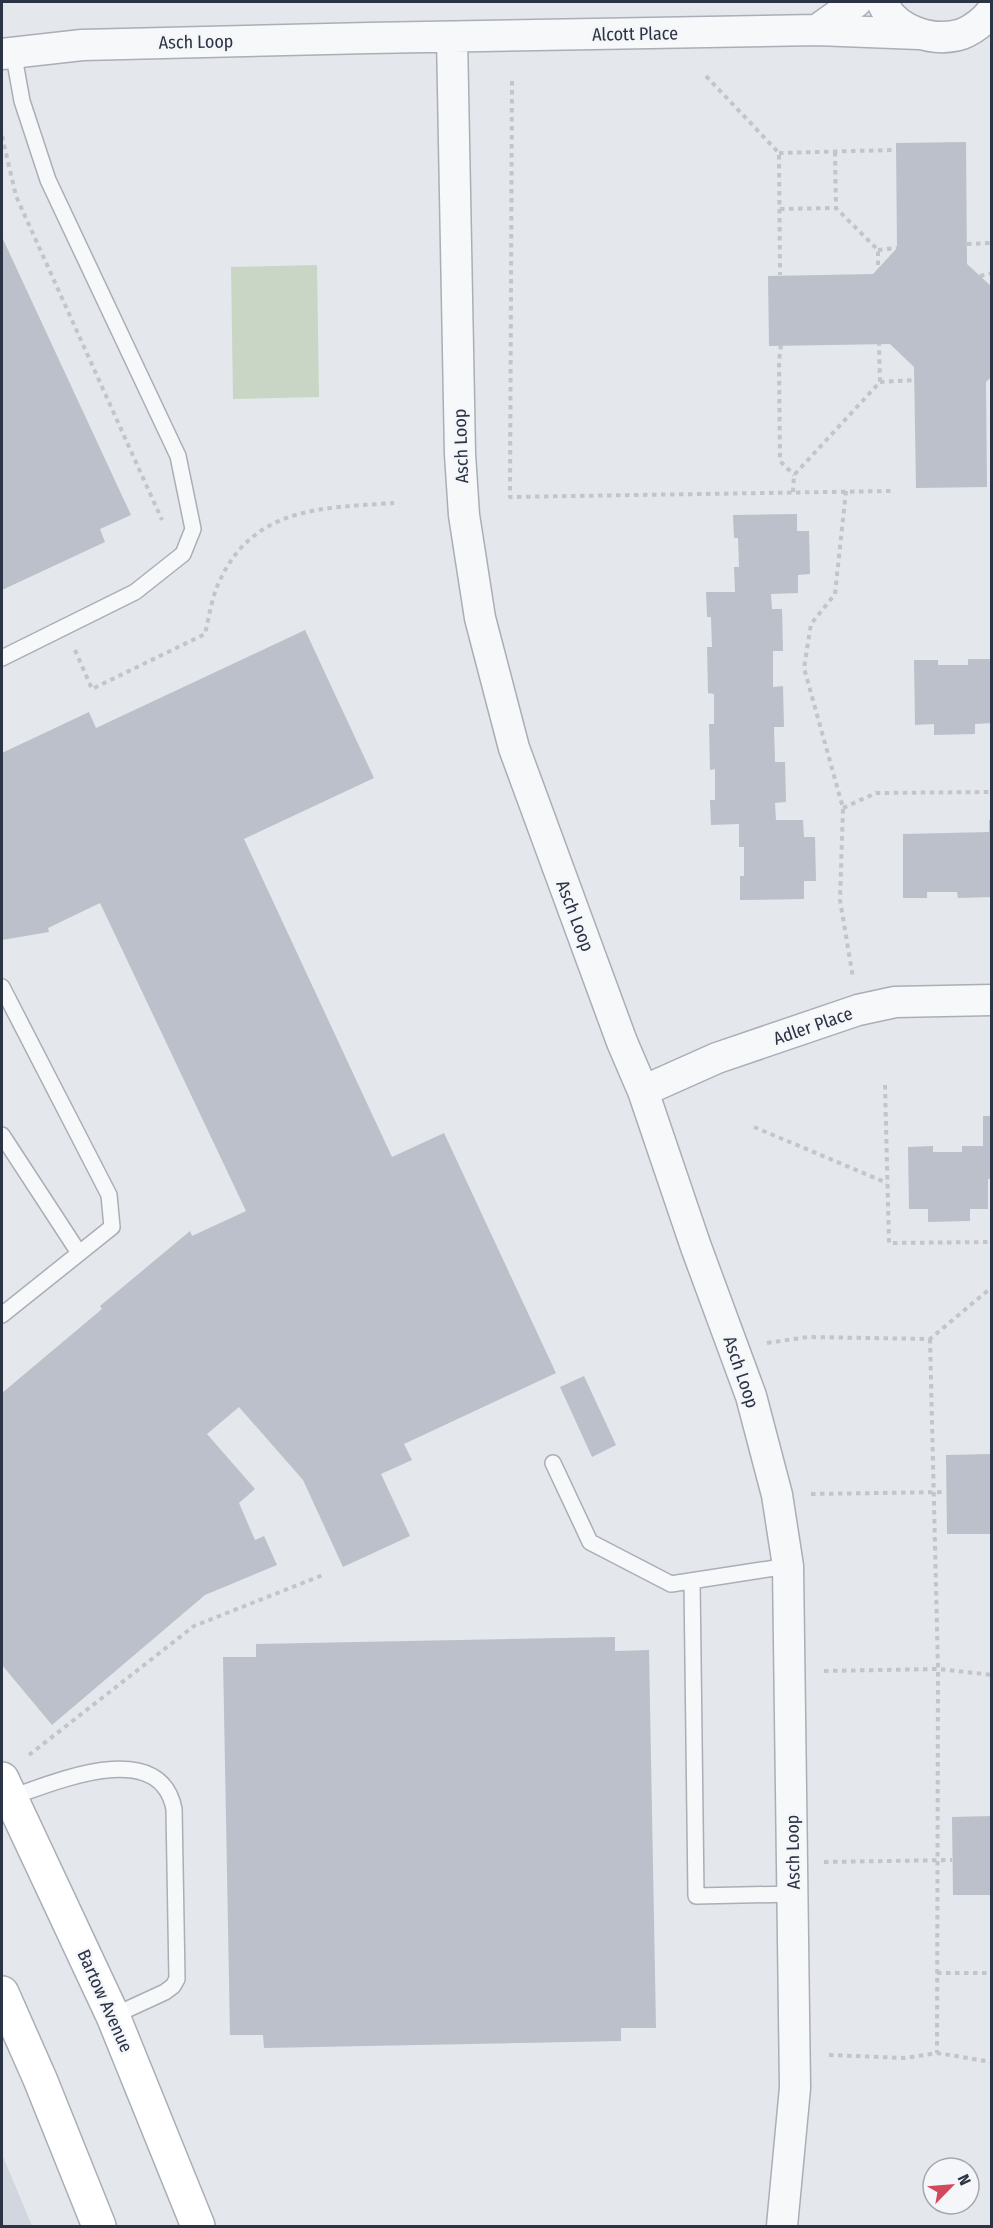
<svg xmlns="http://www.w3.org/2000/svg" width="993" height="2228" font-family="'Fira Sans Condensed',sans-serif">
<rect width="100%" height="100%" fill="#e4e7ec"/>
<path fill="#d2d6de" d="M2,2154L32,2226H2Z"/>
<path fill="#c9d6c5" d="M317,265L319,397L233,399L231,267Z"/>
<path fill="#bbc0ca" d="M966,142L967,264L992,287V376L986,382L987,487L916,488L914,367L890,344L769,346L768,276L873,274L897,248L896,143Z
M2,237L131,515L100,529L105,542L2,590Z
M797,514V531H809L810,574L798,575V593L771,594L772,609H782L783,651H773V687L783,686L784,727H774L775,762H785L786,802L775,803L776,820H803L804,837H815L816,881H804V899L740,900V876H744V847H739V824L711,825L710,800H715V769L710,770L709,724H714V694L708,693L707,647H712L711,617H707L706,592H735L734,567H739L738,538H734L733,515Z
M305,630L374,778L244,839L392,1157L444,1133L556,1373L404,1444L412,1460L381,1474L410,1536L343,1567L303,1480L239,1407L207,1434L255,1489L239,1503L255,1540L264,1536L277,1565L205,1595L52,1725L2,1665V1393L102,1309L100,1306L190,1231L192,1236L246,1211L100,903L48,928L49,932L2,940V753L89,712L96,728Z
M968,659H992V723L975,724V734L934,735V724L915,725L914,660H938V665H968Z
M992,819V897L958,898L957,892H927V898H903V834L989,832V820Z
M983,1116H992V1179H988V1209H970V1221L928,1222V1209H909L908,1147L933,1146V1152H962V1146H983Z
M584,1376L616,1445L592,1457L560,1387Z
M992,1454V1534H947L946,1455Z
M615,1637V1651L649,1650L656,2028H621V2041L264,2048L263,2035H230L223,1657H256V1644Z
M992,1816V1895H953L952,1817Z"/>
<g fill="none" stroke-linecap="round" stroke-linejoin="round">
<defs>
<path id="service" d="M2,658L135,592L183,554L193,529L178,456L48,180L22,101L13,51
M2,987L109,1195L112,1227L2,1315
M2,1135L79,1253
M553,1463L590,1542L671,1584L788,1566
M692,1581L696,1896L794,1894
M12,1797C55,1782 160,1737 174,1809L177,1979L173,1986L165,1992L113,2016"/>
<path id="minor" d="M882,2C895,31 933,43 962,34C974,29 984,21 992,11
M817,30L856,2
M452,37L460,454L464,515L480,618L514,748L622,1042L643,1091L696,1247L751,1396L777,1495L788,1566L795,2088L782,2226
M2,54L82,45L369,38L817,30L919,34
M643,1091L717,1058L858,1010L895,1002L992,1000"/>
<path id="secondary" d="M2,1779L113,2016L198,2226
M2,1993L40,2079L99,2226"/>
</defs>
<use href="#service" stroke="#a9aeb7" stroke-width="18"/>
<use href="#minor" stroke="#a9aeb7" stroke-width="33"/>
<use href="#secondary" stroke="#a9aeb7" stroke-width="36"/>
<path stroke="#c2c5cb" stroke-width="4" stroke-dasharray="4.5 4.5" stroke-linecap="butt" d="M706,76L779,153L780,275
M512,81L510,497L891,491
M2,136L16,196L162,520
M835,152L836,208
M779,153L893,150
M780,209L836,208L878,250V268
M967,244L992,243
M878,250L897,248
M980,276L992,273
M781,345L779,361L780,461L794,475
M880,382L914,380
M846,491L835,594L811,624L804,668L843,808L840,900L853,978
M793,492L794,475L880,382L879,344
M75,650L92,689L205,634C209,617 212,596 220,580C255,506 323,508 394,503
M843,808L876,793L992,792
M885,1085L889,1243L992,1242
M754,1127L887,1183
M930,1339L938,1669L937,2053
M767,1343L808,1337L930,1339L992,1287
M811,1494L946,1492
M824,1671L938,1669L992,1675
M29,1755L194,1626L323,1575
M824,1862L952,1860
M937,1973H992
M829,2055L905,2058L937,2053L992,2062"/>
<use href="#service" stroke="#f7f8fa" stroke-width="15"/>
<use href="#minor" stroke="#f7f8fa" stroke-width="30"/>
<use href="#secondary" stroke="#fff" stroke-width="33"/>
</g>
<g text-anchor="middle" stroke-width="5" stroke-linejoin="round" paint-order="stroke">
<g font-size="18" fill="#2b3445" stroke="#f4f6f9">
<text transform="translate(635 34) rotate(-1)" y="6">Alcott Place</text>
<text transform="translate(196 42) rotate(-1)" y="6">Asch Loop</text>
<text transform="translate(461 446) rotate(-92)" y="6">Asch Loop</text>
<text transform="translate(575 916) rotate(69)" y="6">Asch Loop</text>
<text transform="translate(813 1026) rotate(-19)" y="6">Adler Place</text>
<text transform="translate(741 1372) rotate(71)" y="6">Asch Loop</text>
<text transform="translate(793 1852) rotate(-91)" y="6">Asch Loop</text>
<text transform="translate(105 2001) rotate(66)" y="6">Bartow Avenue</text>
</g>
</g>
<rect width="993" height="2228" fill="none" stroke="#2b3445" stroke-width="6"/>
<g transform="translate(951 2186) rotate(65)"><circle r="28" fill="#f4f6f9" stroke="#a4a8b1" stroke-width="1.5"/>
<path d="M0-4.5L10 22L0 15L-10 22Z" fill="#d1495b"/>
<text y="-9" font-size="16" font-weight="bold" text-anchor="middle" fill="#2b3445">N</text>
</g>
</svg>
